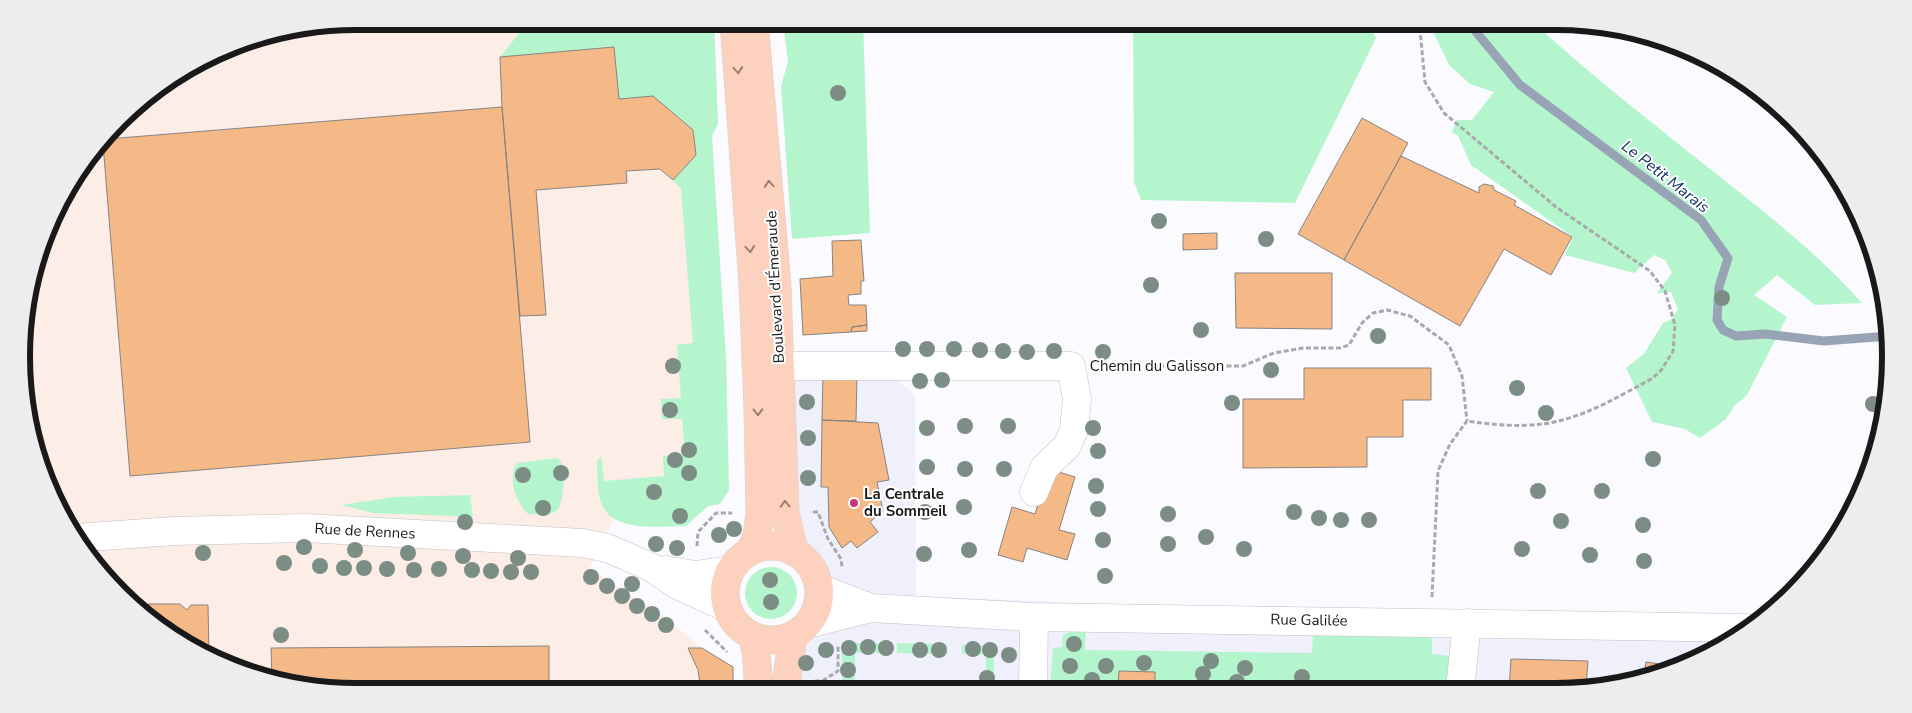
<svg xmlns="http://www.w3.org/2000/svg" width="1912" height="713" font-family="'Nunito Sans',sans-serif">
<rect width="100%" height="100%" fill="#fafaff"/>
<path fill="#f0effc" d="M791,375H891L915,395L916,596L1743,631L1704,657L1600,689L792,691L800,654L808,644L827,628L830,581L800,531Z"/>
<path fill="#fcede7" d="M357,21H556L616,27L655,21H714L718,124L712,136L726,358L729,490L720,504L708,506L686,526L630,525L614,518L590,568L671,622L702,648L734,667V691L357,692L269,680L208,657L153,623L78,543L47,485L28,422L24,312L39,248L66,189L136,104L189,66L248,39Z"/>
<path fill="#b5f5ce" d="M529,21L616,27L655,21H714L718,124L712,136L726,358L729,490L720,504L708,506L686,526C662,526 617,533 603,507C596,494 598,475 597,461L601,456L604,481L664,476L663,456L685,454L682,419H662L661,399L681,398L677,345L693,343L681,189L673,180L696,155L693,130L653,96L619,99L614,47L500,57Z
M783,21H863L870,233L792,239L781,86L788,62Z
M1133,21H1367L1376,38L1295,203L1141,200L1134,182Z
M1428,21H1532C1587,72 1646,118 1705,165C1759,208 1815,250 1862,303L1815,305L1777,275L1754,295L1787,317L1747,395L1734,406L1726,419L1700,438L1685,429L1652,422L1626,368L1644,354L1663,323L1672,319L1678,309L1671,292L1657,293L1672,273L1665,260L1654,255L1634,273L1565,255L1573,237L1471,165L1458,136L1452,132L1457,120H1472L1494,92L1470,84L1449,65Z
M557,458C569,465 563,500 558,510L549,515L528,514C516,502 510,484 514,467L518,463Z
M470,495L473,517L373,513L341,505L394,497Z
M745 593a26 26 0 1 1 52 0a26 26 0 1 1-52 0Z
M1079,628H1086L1085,650L1312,653L1313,633L1422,634L1432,639V654L1449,656L1450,666L1448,689L1155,690V672L1120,671L1118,686L1116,690H1050L1053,648L1062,647L1063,635Z
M842,643H882L881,653H855V691H842Z
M897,643L947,644V654L897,653Z
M962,645H994V690H986V655L962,654Z"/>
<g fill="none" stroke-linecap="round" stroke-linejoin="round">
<path stroke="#98a4b5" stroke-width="9" d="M1467,21L1520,85L1701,220L1728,258L1719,287L1717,320L1723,330L1736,336L1765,334L1824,341L1889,336"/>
</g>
<path fill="#f5b988" stroke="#878380" d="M614,47L619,99L653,96L693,130L696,155L673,180L660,169L626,171L627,183L536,190L546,315L520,316L502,107L500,57Z
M502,107L530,442L130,476L103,144L107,139Z
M1362,118L1408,143L1344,260L1298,234Z
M1401,156L1479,193V187L1484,184L1493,186L1494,190L1516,201L1514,205L1572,237L1551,275L1504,249L1460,326L1344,260Z
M1217,233V249L1183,250V234Z
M861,240L864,281H861V294L848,295L849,305H866L867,325L852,327L851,332L803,335L800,279L833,276L832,241Z
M1235,273H1332V329L1236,328Z
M867,325V331L851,332L852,327Z
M1304,368H1431V400H1403V437H1367V467L1243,468V399H1304Z
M823,374L857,375L856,421L822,420Z
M822,420L878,423L889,480L877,482L883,511L870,522L878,532L857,548L851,541L842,548L829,527L828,487H821Z
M1049,469L1075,477L1059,530L1075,534L1067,560L1027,548L1023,562L998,555L1012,507L1035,514Z
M148,604H180L187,610L191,605H208L209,657L153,623L148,618Z
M549,646V691L356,692L272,681L271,648Z
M688,648H702L733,667V691H693L700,683L698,670Z
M1511,659L1588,661L1586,688L1509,689Z
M1646,662L1674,666L1644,675Z
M1119,671L1155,672V690H1116L1118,686Z"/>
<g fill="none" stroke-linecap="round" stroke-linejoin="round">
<defs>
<path id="minor" d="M756,366H1071L1077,399L1074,430L1067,446L1044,468L1034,492
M75,538L174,531L305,528L583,543L607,548L651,567L677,585L726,607
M665,570L695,575L730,570
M819,588L871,608
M808,624L871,608L1034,617L1747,628
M1460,689L1467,623
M1033,690L1034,617"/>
<path id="major" d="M734,21L753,285L758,407L760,513L757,536L750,551
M754,21L777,285L785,512L794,552
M725 593a47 47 0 1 1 94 0a47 47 0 1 1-94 0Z
M752,636L756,651L759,691
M785,691L793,636"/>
</defs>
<use href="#minor" stroke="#c0c0c5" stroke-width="29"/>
<use href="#major" stroke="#d6d6d6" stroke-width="29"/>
<path stroke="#a9a9ac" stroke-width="3" stroke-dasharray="5 2.5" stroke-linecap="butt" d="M1416,21L1420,30L1425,82L1444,113L1556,207L1650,271L1665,291L1675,325L1673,351L1662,369L1653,378C1580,418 1553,434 1467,421
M1099,366H1243L1274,353L1303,348H1340L1349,345L1362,323L1373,313L1387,310L1410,316L1449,345L1462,376L1467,421
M813,512H818L828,539L841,559L842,567
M697,546L698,532L716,513H732
M1432,597L1438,471L1450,444L1467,421
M705,630L727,652
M815,681H822L838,671V646"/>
<use href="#minor" stroke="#fff" stroke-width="28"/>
<use href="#major" stroke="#fcd1bd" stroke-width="28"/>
</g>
<g fill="#7b8d85">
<circle cx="838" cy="93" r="8"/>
<circle cx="1159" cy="221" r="8"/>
<circle cx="1266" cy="239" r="8"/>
<circle cx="1151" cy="285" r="8"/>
<circle cx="1722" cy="298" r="8"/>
<circle cx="1201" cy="330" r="8"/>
<circle cx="1378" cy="336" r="8"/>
<circle cx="903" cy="349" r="8"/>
<circle cx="927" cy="349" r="8"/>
<circle cx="954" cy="349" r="8"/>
<circle cx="980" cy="350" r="8"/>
<circle cx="1003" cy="351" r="8"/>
<circle cx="1054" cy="351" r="8"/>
<circle cx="1027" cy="352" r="8"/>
<circle cx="1103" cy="352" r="8"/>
<circle cx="673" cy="366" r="8"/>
<circle cx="1271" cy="370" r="8"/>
<circle cx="942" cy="380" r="8"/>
<circle cx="920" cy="381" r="8"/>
<circle cx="1517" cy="388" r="8"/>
<circle cx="807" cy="402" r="8"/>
<circle cx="1232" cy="403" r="8"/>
<circle cx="1873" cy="404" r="8"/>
<circle cx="670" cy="410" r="8"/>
<circle cx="1546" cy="413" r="8"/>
<circle cx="965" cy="426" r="8"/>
<circle cx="1008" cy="426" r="8"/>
<circle cx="927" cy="428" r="8"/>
<circle cx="1093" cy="428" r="8"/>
<circle cx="808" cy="438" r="8"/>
<circle cx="689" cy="450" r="8"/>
<circle cx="1098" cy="451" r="8"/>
<circle cx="1653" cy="459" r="8"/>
<circle cx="675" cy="460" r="8"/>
<circle cx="927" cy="467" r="8"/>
<circle cx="965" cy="469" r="8"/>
<circle cx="1004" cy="469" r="8"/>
<circle cx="561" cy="473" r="8"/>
<circle cx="689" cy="473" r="8"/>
<circle cx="523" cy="475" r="8"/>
<circle cx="808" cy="478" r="8"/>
<circle cx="1096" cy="486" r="8"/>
<circle cx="1538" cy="491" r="8"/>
<circle cx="1602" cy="491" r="8"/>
<circle cx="654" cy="492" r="8"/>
<circle cx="964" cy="507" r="8"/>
<circle cx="543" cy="508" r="8"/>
<circle cx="1098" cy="509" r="8"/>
<circle cx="925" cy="512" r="8"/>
<circle cx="1294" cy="512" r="8"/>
<circle cx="1168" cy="514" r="8"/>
<circle cx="680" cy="516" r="8"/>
<circle cx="1319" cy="518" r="8"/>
<circle cx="1341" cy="520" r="8"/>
<circle cx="1369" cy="520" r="8"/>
<circle cx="1561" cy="521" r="8"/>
<circle cx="465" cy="522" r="8"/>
<circle cx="1643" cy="525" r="8"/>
<circle cx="734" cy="529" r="8"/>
<circle cx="719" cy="535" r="8"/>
<circle cx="1206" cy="537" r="8"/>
<circle cx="1103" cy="540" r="8"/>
<circle cx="656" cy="544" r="8"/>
<circle cx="1168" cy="544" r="8"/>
<circle cx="304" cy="547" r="8"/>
<circle cx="677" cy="548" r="8"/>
<circle cx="1244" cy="549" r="8"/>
<circle cx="1522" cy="549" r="8"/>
<circle cx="355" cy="550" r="8"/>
<circle cx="969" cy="550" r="8"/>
<circle cx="203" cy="553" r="8"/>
<circle cx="408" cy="553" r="8"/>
<circle cx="924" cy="554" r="8"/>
<circle cx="1590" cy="555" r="8"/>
<circle cx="463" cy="556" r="8"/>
<circle cx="518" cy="558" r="8"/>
<circle cx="1644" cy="561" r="8"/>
<circle cx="284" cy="563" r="8"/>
<circle cx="320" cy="566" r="8"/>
<circle cx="344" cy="568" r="8"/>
<circle cx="364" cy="568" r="8"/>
<circle cx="387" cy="569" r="8"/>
<circle cx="439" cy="569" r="8"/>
<circle cx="414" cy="570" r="8"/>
<circle cx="472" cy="570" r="8"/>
<circle cx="491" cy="571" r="8"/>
<circle cx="511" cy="572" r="8"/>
<circle cx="531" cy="572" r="8"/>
<circle cx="1105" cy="576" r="8"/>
<circle cx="591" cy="577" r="8"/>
<circle cx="770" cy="580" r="8"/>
<circle cx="632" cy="584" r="8"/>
<circle cx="607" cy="586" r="8"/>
<circle cx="622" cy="596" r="8"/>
<circle cx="771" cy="602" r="8"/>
<circle cx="637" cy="606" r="8"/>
<circle cx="652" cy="614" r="8"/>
<circle cx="666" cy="625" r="8"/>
<circle cx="281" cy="635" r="8"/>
<circle cx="1074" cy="644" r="8"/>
<circle cx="868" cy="647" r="8"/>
<circle cx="849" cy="648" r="8"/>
<circle cx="886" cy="648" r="8"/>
<circle cx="973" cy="649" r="8"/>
<circle cx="826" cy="650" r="8"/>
<circle cx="920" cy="650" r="8"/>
<circle cx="939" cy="650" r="8"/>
<circle cx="990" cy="650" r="8"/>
<circle cx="1009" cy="655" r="8"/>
<circle cx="1211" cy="661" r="8"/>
<circle cx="806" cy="663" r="8"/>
<circle cx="1144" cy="663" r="8"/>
<circle cx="1070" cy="666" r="8"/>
<circle cx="1106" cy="666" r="8"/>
<circle cx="1245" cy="668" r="8"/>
<circle cx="848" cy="670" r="8"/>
<circle cx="1203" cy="674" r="8"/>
<circle cx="1302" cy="677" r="8"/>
<circle cx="987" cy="678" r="8"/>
<circle cx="1092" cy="680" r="8"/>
<circle cx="1237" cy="682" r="8"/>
</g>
<defs><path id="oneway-chevron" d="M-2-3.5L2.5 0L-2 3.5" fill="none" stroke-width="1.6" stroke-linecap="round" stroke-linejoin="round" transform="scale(1.25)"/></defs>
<g stroke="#967e74">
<use href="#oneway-chevron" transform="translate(738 70) rotate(85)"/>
<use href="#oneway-chevron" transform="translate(769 184) rotate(-95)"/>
<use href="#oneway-chevron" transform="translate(750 249) rotate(85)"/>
<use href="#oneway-chevron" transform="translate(758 412) rotate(89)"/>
<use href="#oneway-chevron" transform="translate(785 504) rotate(-92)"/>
</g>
<circle fill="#c23974" stroke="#fff" stroke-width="2" cx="854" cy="503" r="5"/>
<g text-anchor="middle" stroke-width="4" stroke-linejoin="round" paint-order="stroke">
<g font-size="15" fill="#19191a" stroke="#fff">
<text transform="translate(775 287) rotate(-93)" y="5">Boulevard d'Émeraude</text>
<text x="1157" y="371">Chemin du Galisson</text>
<text transform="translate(365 531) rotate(3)" y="5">Rue de Rennes</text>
<text transform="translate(1309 620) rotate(1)" y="5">Rue Galilée</text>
</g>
<g font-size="15" font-weight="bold" fill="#19191a" stroke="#fff" text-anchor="start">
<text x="864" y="499">La Centrale<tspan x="864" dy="17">du Sommeil</tspan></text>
</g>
<g font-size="16" font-style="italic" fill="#092c5f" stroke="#fff">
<text transform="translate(1666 176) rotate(38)" y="6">Le Petit Marais</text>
</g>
</g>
<path d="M0 0H1912V713H0ZM356 30H1556A326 326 0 0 1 1882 356V357A326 326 0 0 1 1556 683H356A326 326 0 0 1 30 357V356A326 326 0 0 1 356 30Z" fill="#ededed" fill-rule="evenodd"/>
<path fill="none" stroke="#19191a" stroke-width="6" d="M356 30H1556A326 326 0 0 1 1882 356V357A326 326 0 0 1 1556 683H356A326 326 0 0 1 30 357V356A326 326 0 0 1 356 30Z"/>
</svg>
